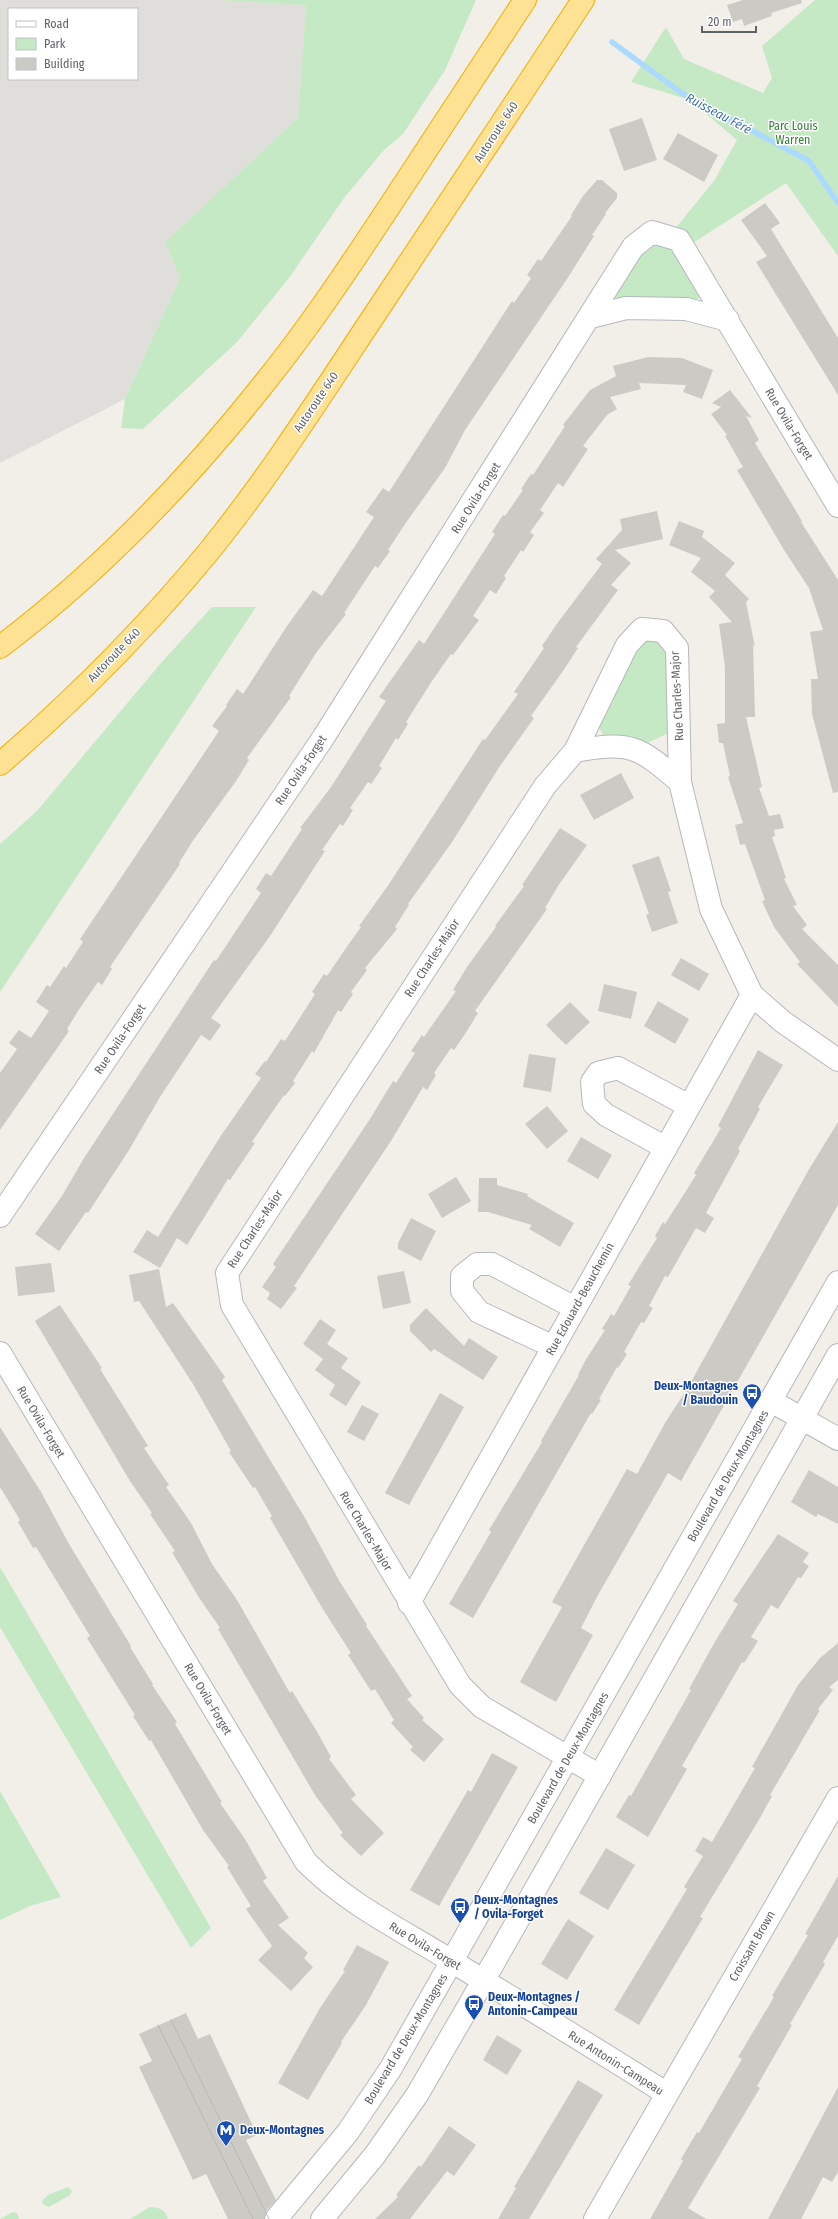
<svg xmlns="http://www.w3.org/2000/svg" width="838" height="2219" font-family="'Fira Sans Condensed',sans-serif">
<rect width="100%" height="100%" fill="#f1efe8"/>
<path fill="#e0deda" fill-rule="evenodd" d="M0,0H215L306,5L298,118L165,242L180,278L125,399L0,463ZM9,9H137V79H9Z"/>
<path fill="#c5e8c5" d="M215,0H476L445,70L403,134L384,150L344,198L289,278L237,342L143,429L121,428L125,399L180,278L165,242L298,118L306,5Z
M815,0H838V256L786,183L693,243L674,230L714,181L737,140L690,100L631,82L666,27L684,59L763,93L772,78L762,46Z
M679,240L706,292L686,309L626,308L612,292L633,247Z
M212,607H256L0,992V844L37,811L161,663Z
M663,631L679,728L635,749L608,745L593,715L627,645Z
M0,1567L211,1928L191,1948L0,1627Z
M0,1791L61,1897L30,1906L0,1920Z
M68,2187L72,2191L70,2195L49,2207L44,2205L42,2201L48,2195Z
M150,2207C159,2207 166,2210 168,2219H130Z
M13,2212L17,2213L19,2219H0Z"/>
<g fill="none" stroke-linecap="round" stroke-linejoin="round">
<path stroke="#aadaff" stroke-width="5.5" d="M612,42L683,94L809,161L838,203"/>
</g>
<path fill="#cccac5" d="M743,0H801L802,3L771,13L772,16L744,26L742,19L733,22L727,5Z
M642,118L657,160L624,171L609,129Z
M678,133L718,155L704,182L663,159Z
M597,180H602L617,193V198L605,213L606,214L592,235L594,236L567,279L465,430L445,468L405,524L388,550L390,551L378,568L375,566L344,613L346,614L316,653L289,696L291,697L247,758L249,760L236,781L192,842L179,863L180,864L110,967L112,969L102,985L98,982L80,1008L67,1029L69,1031L58,1047L0,1130V1073L17,1049L9,1043L19,1030L31,1038L49,1011L36,1002L47,985L50,987L64,966L66,968L83,942L80,939L219,731L212,726L227,706L226,705L237,689L243,694L287,626L313,590L322,596L374,517L366,512L383,488L389,492L512,301L514,303L531,278L527,275L538,259L541,261L572,216L571,215L583,196Z
M765,203L780,223L771,229L838,338V395L756,262L767,256L741,220Z
M648,357L682,358L713,370L702,399L683,392L686,385L639,383L641,389L610,397L617,409L607,415L583,446L588,449L563,487L558,483L540,510L544,513L530,532L534,535L523,552L521,550L504,576L506,578L496,594L490,590L473,616L479,620L453,655L451,654L432,681L406,722L408,724L398,740L396,738L379,766L382,768L371,784L368,782L350,808L353,810L343,826L340,824L322,850L325,851L270,936L211,1018L221,1025L210,1041L201,1035L160,1097L129,1150L88,1213L86,1212L59,1251L35,1234L62,1196L84,1158L214,960L216,961L261,893L256,889L266,873L271,876L302,829L300,828L331,787L386,701L379,697L419,640L424,644L495,534L492,532L503,515L505,516L523,490L521,489L531,474L533,475L565,426L563,425L590,390L616,376L613,366Z
M730,390L752,418L746,416L759,440L755,443L802,521L801,522L838,580V792L833,793L812,714L811,679H818L810,632L823,630L809,588L784,550L737,470L743,467L725,436L727,435L711,414L721,407L712,403Z
M657,511L663,539L615,550L631,563L611,585L618,590L576,647L578,648L563,671L531,716L534,718L500,766L452,842L408,904L409,905L395,927L397,929L365,968L367,970L351,992L353,994L341,1012L338,1010L314,1053L312,1051L293,1081L295,1083L285,1096L284,1095L262,1127L252,1142L255,1143L230,1180L228,1179L187,1245L177,1238L160,1268L133,1252L147,1230L158,1237L220,1137L261,1078L255,1074L265,1061L266,1062L281,1039L285,1041L315,994L312,992L324,974L327,976L346,948L361,927L359,926L389,884L483,739L485,740L518,694L514,692L544,648L542,646L556,625L602,564L596,559L622,530L620,519Z
M679,521L704,531L702,537L735,563L725,575L749,599L746,602L755,647L753,644L755,717H746L762,787L759,788L769,816L780,814L784,828L774,830L775,836L772,837L786,878L784,879L797,905L793,906L807,925L802,929L838,965V1007L797,964L800,962L774,927L762,901L765,900L745,844L740,845L735,825L743,823L728,777L730,776L723,743H719L717,724L725,723V667L719,624L732,622L709,597L715,591L691,572L701,558L669,545Z
M621,773L634,798L594,820L580,795Z
M560,828L587,845L558,886L545,908L547,909L475,1011L478,1013L465,1034L454,1050L451,1048L434,1073L436,1075L427,1090L423,1087L391,1141L294,1286L297,1288L281,1309L267,1299L270,1293L262,1287L276,1267L273,1264L370,1119L393,1081L396,1083L415,1053L411,1051L422,1035L424,1037L456,991L453,990L467,967L496,927L495,926L524,886L522,885Z
M659,856L671,891L668,892L678,923L652,932L646,915L649,914L632,865Z
M681,958L709,974L699,991L671,975Z
M604,984L637,992L631,1019L598,1011Z
M658,1001L689,1019L675,1044L644,1026Z
M570,1002L590,1022L566,1045L546,1025Z
M758,1050L783,1065L758,1107L760,1109L738,1149L740,1151L706,1213L714,1218L705,1233L696,1228L668,1277L665,1276L649,1306L653,1308L644,1323L641,1322L624,1352L627,1354L618,1368L617,1367L599,1399L601,1400L592,1414L591,1413L473,1618L449,1604L491,1532L489,1530L542,1442L541,1441L579,1375H578L585,1361L605,1330L602,1329L611,1314L614,1316L631,1286L628,1285L657,1238L655,1236L663,1222L665,1224L696,1175L694,1173L721,1128L718,1126Z
M529,1054L556,1058L551,1092L523,1087Z
M547,1106L568,1131L547,1149L525,1124Z
M838,1122V1205L681,1481L668,1473L598,1595L581,1628L593,1635L556,1702L520,1682L562,1607L552,1602L627,1469L637,1474L665,1423L687,1389L808,1171Z
M581,1137L612,1155L598,1179L567,1161Z
M456,1177L471,1201L442,1218L428,1194Z
M479,1178H497V1185L528,1194L527,1196L574,1223L560,1247L529,1229L532,1225L488,1212H478Z
M411,1218L436,1231L421,1261L398,1249V1243Z
M51,1263L55,1292L18,1296L15,1267Z
M159,1269L166,1307L173,1303L225,1377L222,1380L305,1518L340,1582L367,1625L366,1626L412,1696L407,1699L424,1718L422,1720L444,1739L424,1762L410,1750L413,1747L391,1723L394,1720L375,1689L371,1691L348,1655L351,1653L324,1611L270,1518L272,1516L255,1487L253,1488L229,1452L231,1451L193,1384L139,1301L134,1302L129,1275Z
M404,1271L411,1303L383,1309L377,1276Z
M60,1305L102,1368L100,1369L148,1446L144,1448L169,1485L166,1487L191,1523L212,1564L237,1600L290,1693L292,1691L316,1730L331,1757L329,1759L356,1795L351,1799L384,1833L361,1856L340,1835L343,1833L315,1795L218,1629L220,1628L198,1596L172,1552L175,1551L150,1514L152,1513L130,1481L35,1321Z
M426,1308L464,1346L469,1338L498,1357L483,1380L434,1349L431,1352L410,1331V1325Z
M320,1319L336,1330L327,1344L348,1358L341,1368L361,1382L346,1406L329,1395L335,1385L315,1370L323,1359L303,1344Z
M440,1393L464,1407L409,1505L385,1493Z
M362,1405L379,1414L364,1441L347,1432Z
M0,1427L41,1492L69,1544L131,1646L130,1647L153,1684L152,1685L177,1722L175,1724L222,1802L220,1803L245,1839L267,1878L263,1881L289,1918L278,1925L308,1953L304,1958L313,1967L291,1991L258,1960L272,1946L246,1909L251,1906L227,1867L229,1866L203,1830L151,1740L149,1741L133,1716L135,1715L87,1638L90,1636L36,1547L33,1548L18,1522L20,1520L0,1487Z
M809,1470L838,1487V1524L818,1514L816,1517L791,1502Z
M778,1534L809,1553L803,1562L809,1566L801,1578L798,1577L778,1609L771,1605L751,1637L758,1641L744,1663L742,1662L682,1766L687,1769L648,1837L616,1817L629,1795L631,1796L691,1690L689,1689L713,1645L738,1604L733,1601Z
M838,1643V1680L829,1687L833,1690L818,1709L820,1710L770,1795L772,1796L760,1818L700,1917L703,1918L639,2025L614,2010L687,1889L684,1887L703,1856L695,1851L703,1837L712,1842L755,1768L752,1767L798,1685L820,1658Z
M492,1753L518,1767L439,1906L410,1890L468,1790L471,1792Z
M606,1848L635,1865L608,1910L579,1893Z
M838,1876V1936L823,1962L825,1964L790,2024L792,2025L757,2086L760,2088L688,2208L706,2219H650L683,2161L681,2159L697,2132L699,2133L742,2059L738,2057L774,1997L772,1996L808,1935L805,1934Z
M568,1919L594,1936L567,1980L541,1964Z
M357,1945L389,1962L366,2005L341,2042L342,2043L308,2100L278,2083L320,2008L345,1971L343,1970Z
M186,2013L198,2039L210,2034L257,2135L246,2140L276,2200L266,2211L264,2219H228L206,2174L193,2180L139,2067L152,2061L139,2034Z
M497,2035L522,2050L507,2075L483,2060Z
M578,2080L603,2095L529,2219H498L516,2188L514,2187Z
M838,2087V2172L832,2182L823,2177L801,2219H768Z
M449,2126L476,2145L454,2176L447,2171L410,2219H375L398,2197L396,2195L419,2165L421,2167Z"/>
<g fill="none" stroke-linecap="round" stroke-linejoin="round">
<defs>
<path id="minor" d="M590,317L626,308L686,309L728,320
M575,751C631,741 638,746 680,782
M666,1148L606,1115L594,1104L592,1082L598,1073L618,1068L689,1106
M0,1216L323,738L633,247L652,232L679,240L838,506
M554,1347L479,1312L462,1291V1276L477,1264H492L575,1308
M0,1353L306,1862C349,1905 402,1930 453,1962C525,2006 597,2049 667,2094
M771,1401L838,1439
M409,1603L752,995
M600,1776L482,1707L460,1685L232,1305L227,1273L545,786L575,751L627,645L642,629L663,631L677,648L680,782L711,909L752,995L783,1022L838,1060
M276,2219L348,2132L391,2068L838,1282
M322,2219L375,2155L417,2095L493,1964L838,1355
M595,2219L838,1798"/>
<path id="highway" d="M0,647C98,573 186,482 262,386C309,328 350,266 391,204C436,136 480,68 525,0
M0,764C75,699 147,627 210,550C269,477 320,397 371,320C442,213 513,107 583,0"/>
</defs>
<use href="#minor" stroke="#b5b8bc" stroke-width="24"/>
<use href="#highway" stroke="#f9ab00" stroke-width="24"/>
<use href="#minor" stroke="#fff" stroke-width="22"/>
<use href="#highway" stroke="#fde293" stroke-width="22"/>
<path stroke="#b6b7b8" stroke-width="1" d="M171,2020L269,2219
M158,2025L253,2219"/>
</g>
<defs>
<symbol id="bus-pin" viewBox="-11 -11 22 30"><path d="M0 17L-7.5 6A9.5 9.5 0 1 1 7.5 6Z" fill="#1a4fb4" stroke="#fff"/><path d="M-5-6H5V4H4V6H2V4H-2V6H-4V4H-5ZM-3.5-4V0h7V-4ZM-3.5 1.2v1.5H-2V1.2ZM2 1.2v1.5H3.5V1.2Z" fill="#fff"/></symbol>
<symbol id="metro-pin" viewBox="-11 -11 22 30"><path d="M0 17L-7.5 6A9.5 9.5 0 1 1 7.5 6Z" fill="#1a4fb4" stroke="#fff"/><path d="M-5.5 5V-5H-3L0 0L3-5H5.5V5H3V-.5L0 4L-3-.5V5Z" fill="#fff"/></symbol>
</defs>
<g fill-rule="evenodd">
<use href="#bus-pin" x="741" y="1382" width="22" height="30"/>
<use href="#bus-pin" x="449" y="1896" width="22" height="30"/>
<use href="#bus-pin" x="463" y="1993" width="22" height="30"/>
<use href="#metro-pin" x="215" y="2119" width="22" height="30"/>
</g>
<g text-anchor="middle" stroke-width="3" stroke-linejoin="round" paint-order="stroke">
<g font-size="12" fill="#348238" stroke="#fff">
<text x="793" y="130">Parc Louis<tspan x="793" dy="14">Warren</tspan></text>
</g>
<g font-size="12" fill="#5f6368" stroke="#fff">
<text transform="translate(496 132) rotate(-57)" y="4">Autoroute 640</text>
<text transform="translate(316 402) rotate(-56)" y="4">Autoroute 640</text>
<text transform="translate(789 424) rotate(59)" y="4">Rue Ovila-Forget</text>
<text transform="translate(476 498) rotate(-58)" y="4">Rue Ovila-Forget</text>
<text transform="translate(114 655) rotate(-46)" y="4">Autoroute 640</text>
<text transform="translate(677 696) rotate(-93)" y="4">Rue Charles-Major</text>
<text transform="translate(301 770) rotate(-56)" y="4">Rue Ovila-Forget</text>
<text transform="translate(432 958) rotate(-57)" y="4">Rue Charles-Major</text>
<text transform="translate(120 1039) rotate(-56)" y="4">Rue Ovila-Forget</text>
<text transform="translate(255 1229) rotate(-57)" y="4">Rue Charles-Major</text>
<text transform="translate(580 1299) rotate(-61)" y="4">Rue Edouard-Beauchemin</text>
<text transform="translate(41 1422) rotate(59)" y="4">Rue Ovila-Forget</text>
<text transform="translate(728 1476) rotate(-60)" y="4">Boulevard de Deux-Montagnes</text>
<text transform="translate(366 1531) rotate(59)" y="4">Rue Charles-Major</text>
<text transform="translate(208 1699) rotate(59)" y="4">Rue Ovila-Forget</text>
<text transform="translate(568 1758) rotate(-60)" y="4">Boulevard de Deux-Montagnes</text>
<text transform="translate(425 1946) rotate(31)" y="4">Rue Ovila-Forget</text>
<text transform="translate(752 1946) rotate(-60)" y="4">Croissant Brown</text>
<text transform="translate(406 2039) rotate(-59)" y="4">Boulevard de Deux-Montagnes</text>
<text transform="translate(616 2063) rotate(32)" y="4">Rue Antonin-Campeau</text>
</g>
<g font-size="12" font-weight="bold" fill="#164399" stroke="#fff" text-anchor="start">
<text x="738" y="1390" text-anchor="end">Deux-Montagnes<tspan x="738" dy="14">/ Baudouin</tspan></text>
<text x="474" y="1904">Deux-Montagnes<tspan x="474" dy="14">/ Ovila-Forget</tspan></text>
<text x="488" y="2001">Deux-Montagnes /<tspan x="488" dy="14">Antonin-Campeau</tspan></text>
<text x="240" y="2134">Deux-Montagnes</text>
</g>
<g font-size="13" font-style="italic" fill="#4174aa" stroke="#fff">
<text transform="translate(719 113) rotate(28)" y="5">Ruisseau Féré</text>
</g>
</g>
<rect x="8" y="8" width="130" height="72" fill="#ffffff" stroke="#bfc1c3"/>
<rect x="16" y="21" width="20" height="6" fill="#ffffff" stroke="#bfc1c3"/>
<text x="44" y="28" font-size="12" fill="#5f6368">Road</text>
<rect x="16" y="38" width="20" height="12" fill="#c5e8c5" stroke="#bfc1c3"/>
<text x="44" y="48" font-size="12" fill="#5f6368">Park</text>
<rect x="16" y="58" width="20" height="12" fill="#cccac5" stroke="#bfc1c3"/>
<text x="44" y="68" font-size="12" fill="#5f6368">Building</text>
<path d="M702 26v6h54v-6" fill="none" stroke="#5f6368" stroke-width="2"/>
<text x="708" y="26" font-size="12" fill="#5f6368" stroke="#ffffff" stroke-width="3" paint-order="stroke">20 m</text>
</svg>
